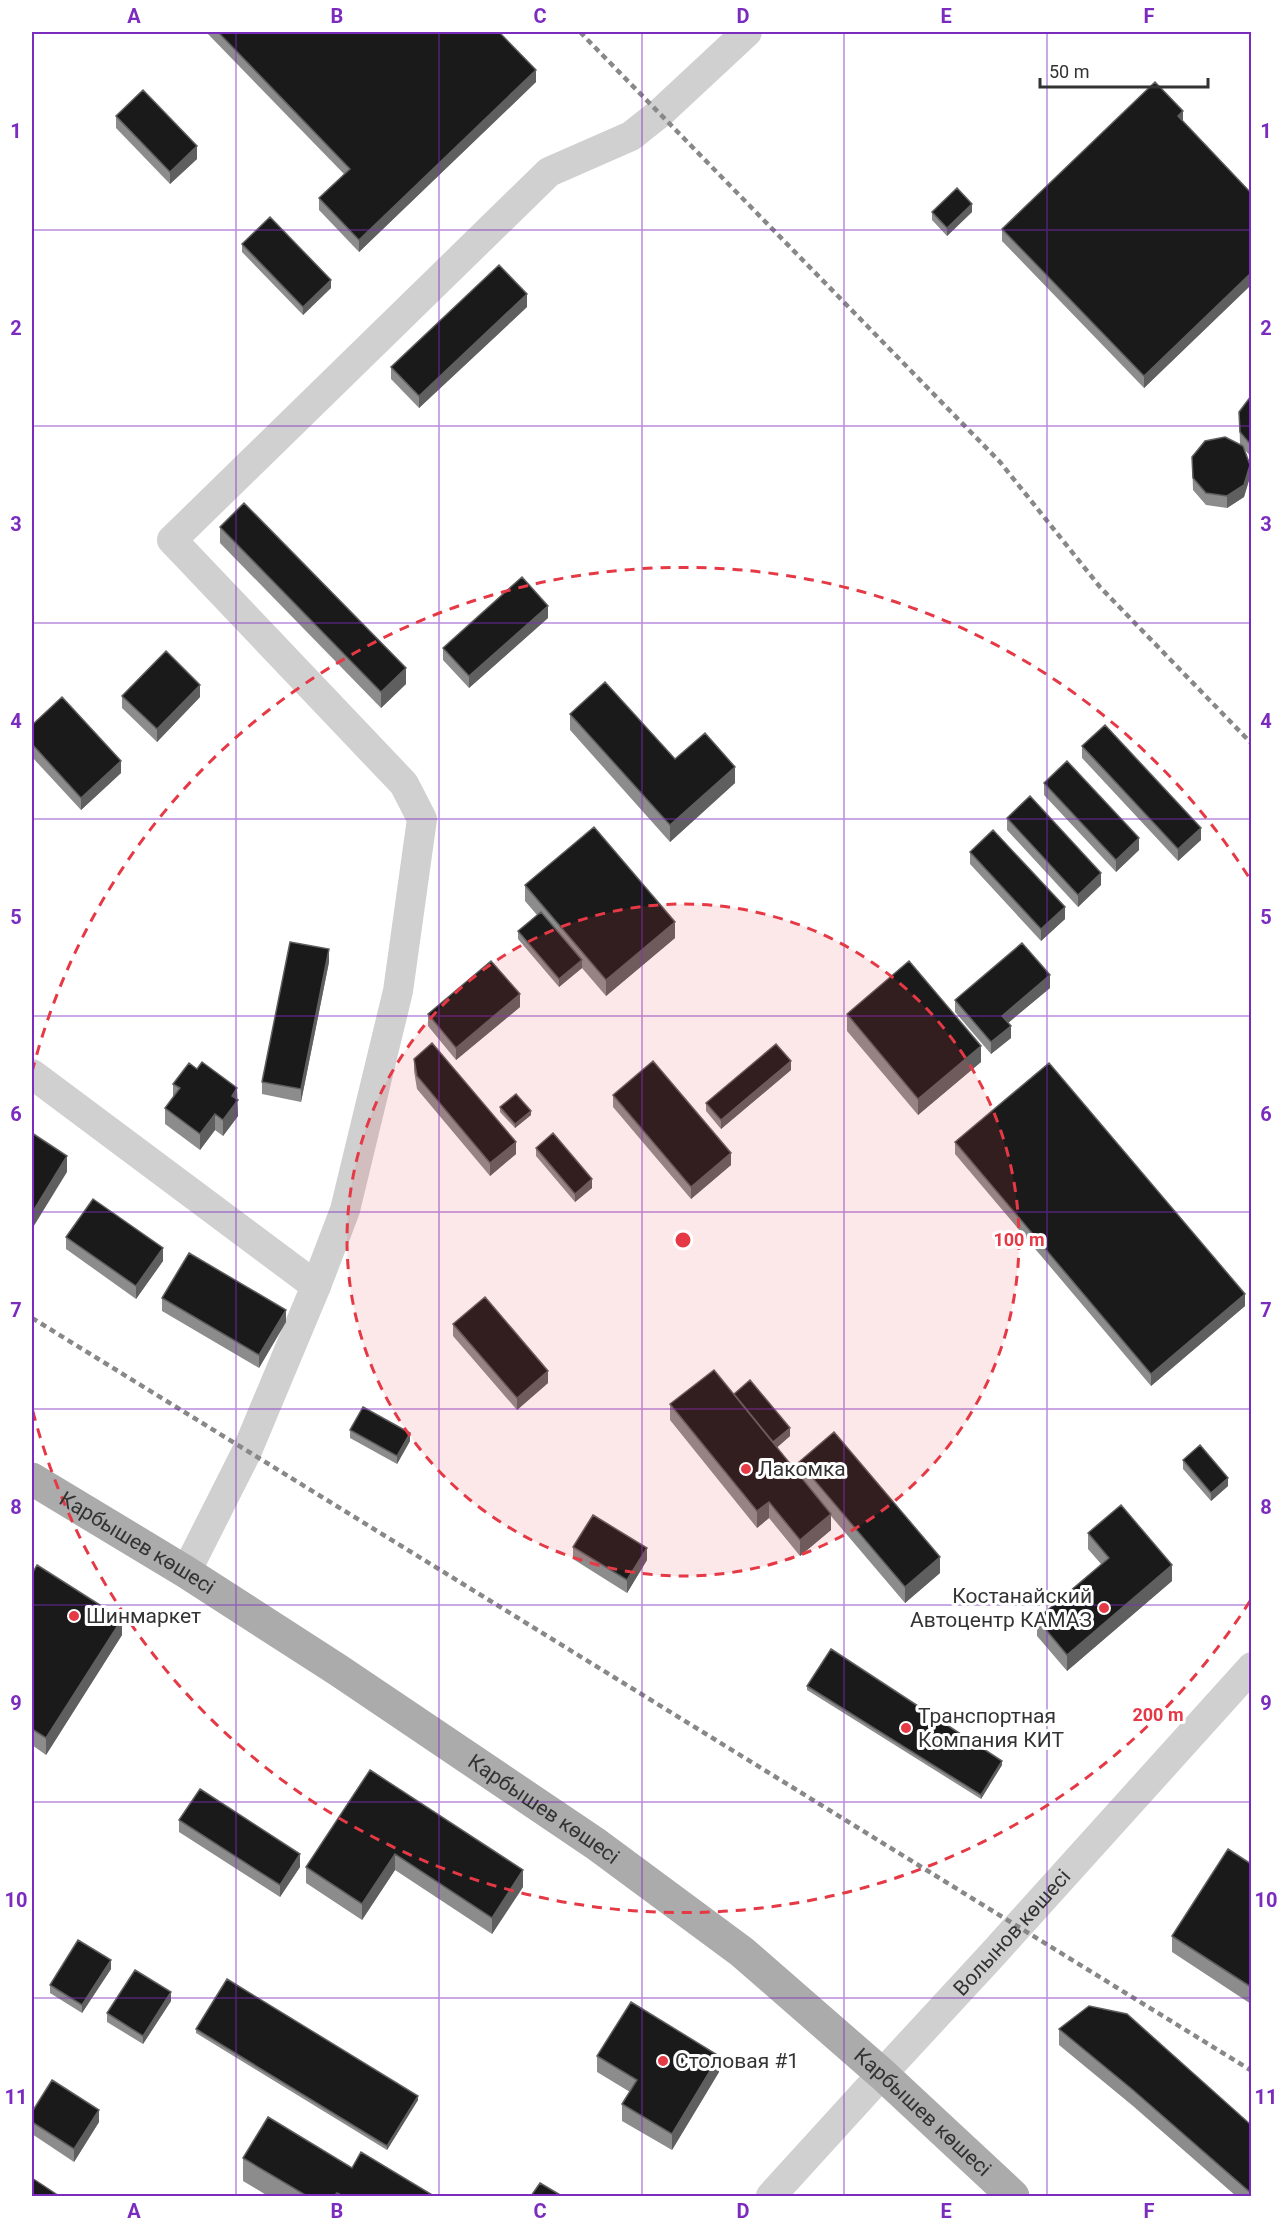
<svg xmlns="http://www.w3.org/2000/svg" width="1283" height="2228" font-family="Roboto,sans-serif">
<rect width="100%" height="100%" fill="#fff"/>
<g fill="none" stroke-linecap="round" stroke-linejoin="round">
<g stroke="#d0d0d0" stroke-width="30">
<path d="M32,1074L316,1286"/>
<path d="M186,1572L247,1451L316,1286L345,1210L398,991L422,819L404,784L172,540L549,172L631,136L660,113L747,32"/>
<path id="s1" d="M771,2196L882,2074L992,1955L1252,1667"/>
</g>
<path stroke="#ababab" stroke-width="33" id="s2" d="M32,1479L186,1572L338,1670L596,1844L742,1952L882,2074L1013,2196"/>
<path stroke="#888" stroke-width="4.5" stroke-dasharray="6 4.5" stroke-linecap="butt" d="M580,32L1000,462L1100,587L1252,744
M32,1318L1252,2071"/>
</g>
<path fill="#8c8c8c" d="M206,32H499L536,82L359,252L319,210V198L344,174Z
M116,116L197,159L170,184L116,128Z
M1183,121L1251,193V285L1144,388L1002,241V229Z
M932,212H972L947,236L932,220Z
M242,244L331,288L303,315L242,252Z
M527,307L419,408L391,379V367Z
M1251,396V457L1244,449L1250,477L1244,497L1227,508L1206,505L1193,490L1192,457L1240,444L1239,412Z
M220,527L406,684L381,708L220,543Z
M548,618L469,688L443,660V648Z
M122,696L200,697L157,742L122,708Z
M570,714L675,759L735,783L670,842L570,730Z
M32,725L121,773L81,810L32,757Z
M1082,746L1201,840L1178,861L1082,758Z
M1044,783L1139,850L1116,872L1044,795Z
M1007,818L1101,885L1078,907L1007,830Z
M970,852L1065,919L1041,941L970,864Z
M525,885L675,938L606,996L582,968L559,987L518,939V931L537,915L525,901Z
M329,962L301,1102L262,1094V1082Z
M1050,988L1008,1023L1011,1038L991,1054L955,1012V1000Z
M520,1007L456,1060L428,1026V1014Z
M847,1014L981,1062L918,1115L847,1031Z
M414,1059L516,1154L490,1176L417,1089L414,1071Z
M791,1070L721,1129L706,1111V1103Z
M173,1084L237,1099L238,1116L223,1136L215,1130L200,1150L165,1124V1108L173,1097Z
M613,1095L731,1165L691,1199L613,1107Z
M500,1107L531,1115L515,1128L500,1112Z
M955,1142L1245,1306L1151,1386L955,1154Z
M536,1148L592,1188L575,1202L536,1156Z
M66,1237L163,1261L136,1299L66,1249Z
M162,1298L286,1322L259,1368L162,1311Z
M453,1324L548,1383L517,1410L453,1336Z
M734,1394L790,1436L777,1447L799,1475V1462L940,1573L905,1603L831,1516V1530L800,1556L769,1518L757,1528L670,1420V1404Z
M350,1430L410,1441L397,1464L350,1438Z
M1183,1460L1228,1486L1211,1501L1183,1469Z
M1088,1533L1172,1581L1067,1671L1037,1636V1619L1101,1564L1088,1549Z
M573,1547L647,1560L627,1593L573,1559Z
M32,1574L122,1635L46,1755L32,1745Z
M807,1686L1002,1765L981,1799L807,1690Z
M370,1770L523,1887L492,1934L395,1870L362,1920L306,1883V1867Z
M179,1820L300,1867L280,1897L179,1832Z
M1251,1864V2004L1172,1952V1936Z
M111,1969L82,2013L50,1993V1985Z
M171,2001L143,2044L107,2022V2013Z
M196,2029L418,2100L387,2150L196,2033Z
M1059,2029L1251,2125V2196H1236L1133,2106L1059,2045Z
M597,2056L719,2072L672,2150L622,2121V2104L630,2092L597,2072Z
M32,2112L99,2122L74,2162L32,2134Z
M243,2158L352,2168L434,2196H268L243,2181Z"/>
<path fill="#5f5f5f" d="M536,70V82L359,252V240Z
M1183,111V123L1178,116Z
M197,146V159L170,184V172Z
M972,204V212L947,236V228Z
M1251,273V285L1144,388V376Z
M331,280V288L303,315V307Z
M527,294V307L419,408V396Z
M1250,465V477L1244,497L1227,508V496Z
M548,606V618L469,688V676Z
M406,668V684L381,708V692Z
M200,685V697L157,742V729Z
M121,761V773L81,810V798Z
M735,767V783L670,842V825Z
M1201,828V840L1178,861V849Z
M1139,838V850L1116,872V860Z
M1101,873V885L1078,907V895Z
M1065,907V919L1041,941V929Z
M675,922V938L606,996V980Z
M329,949V962L301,1102V1089Z
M582,960V968L559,987V979Z
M1050,975V988L1002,1028V1016Z
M520,994V1007L456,1060V1048Z
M1011,1026V1038L991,1054V1042Z
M981,1046V1062L918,1115V1099Z
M791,1061V1070L721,1129V1120Z
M237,1088L238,1116L223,1136V1120L232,1096Z
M531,1111V1115L515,1128V1124Z
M215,1114V1130L200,1150V1134Z
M516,1142V1154L490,1176V1163Z
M731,1153V1165L691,1199V1187Z
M67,1156V1172L32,1229V1213Z
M592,1179V1188L575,1202V1194Z
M163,1248V1261L136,1299V1286Z
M1245,1294V1306L1151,1386V1374Z
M286,1310V1322L259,1368V1355Z
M548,1371V1383L517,1410V1398Z
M790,1428V1436L772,1452V1444Z
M410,1433V1441L397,1464V1456Z
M1228,1478V1486L1211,1501V1493Z
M769,1502V1518L757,1528V1511Z
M831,1514V1530L800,1556V1540Z
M647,1548V1560L627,1593V1580Z
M940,1557V1573L905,1603V1587Z
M1172,1565V1581L1067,1671V1655Z
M122,1619V1635L46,1755V1738Z
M1002,1761V1765L981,1799V1795Z
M300,1854V1867L280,1897V1885Z
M395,1854V1870L362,1920V1904Z
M523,1870V1887L492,1934V1918Z
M111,1960V1969L82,2013V2005Z
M171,1992V2001L143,2044V2036Z
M719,2056V2072L672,2150V2134Z
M418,2096V2100L387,2150V2146Z
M99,2110V2122L74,2162V2149Z"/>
<path fill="#1a1a1a" stroke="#5f5f5f" stroke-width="1.5" d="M218,32H499L536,70L359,240L319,198L350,169Z
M1155,82L1183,111L1178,116L1251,193V273L1144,376L1002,229Z
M143,90L197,146L170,172L116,116Z
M957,188L972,204L947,228L932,212Z
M270,217L331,280L303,307L242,244Z
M499,265L527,294L419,396L391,367Z
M1251,396V445L1240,432L1239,412Z
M1225,437L1243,446L1250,465L1244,485L1227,496L1206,493L1193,478L1192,457L1205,441Z
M244,503L406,668L381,692L220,527Z
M522,577L548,606L469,676L443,648Z
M166,651L200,685L157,729L122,696Z
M605,682L675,759L705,733L735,767L670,825L570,714Z
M62,697L121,761L81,798L32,744V725Z
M1105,725L1201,828L1178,849L1082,746Z
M1067,761L1139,838L1116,860L1044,783Z
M1030,796L1101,873L1078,895L1007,818Z
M594,827L675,922L606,980L525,885Z
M993,830L1065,907L1041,929L970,852Z
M541,912L582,960L559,979L518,931Z
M290,942L329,949L301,1089L262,1082Z
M1022,943L1050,975L1002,1016L1011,1026L991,1042L955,1000Z
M491,961L520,994L456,1048L428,1014Z
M909,961L981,1046L918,1099L847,1014Z
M432,1043L516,1142L490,1163L417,1076L414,1059Z
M776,1044L791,1061L721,1120L706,1103Z
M653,1061L731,1153L691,1187L613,1095Z
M202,1062L237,1088L232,1096L238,1100L223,1120L215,1114L200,1134L165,1108L180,1088L173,1084L189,1063L197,1069Z
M1049,1063L1245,1294L1151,1374L955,1142Z
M516,1094L531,1111L515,1124L500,1107Z
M32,1133L67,1156L32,1213Z
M553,1133L592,1179L575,1194L536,1148Z
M93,1199L163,1248L136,1286L66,1237Z
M189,1253L286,1310L259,1355L162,1298Z
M485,1297L548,1371L517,1398L453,1324Z
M714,1370L831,1514L800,1540L769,1502L757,1511L670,1404Z
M750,1380L790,1428L773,1442L734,1394Z
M363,1407L410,1433L397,1456L350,1430Z
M834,1432L940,1557L905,1587L799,1462Z
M1200,1445L1228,1478L1211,1493L1183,1460Z
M1121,1505L1172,1565L1067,1655L1037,1619L1109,1558L1088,1533Z
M593,1515L647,1548L627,1580L573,1547Z
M37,1565L122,1619L46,1738L32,1729V1574Z
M831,1649L1002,1761L981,1795L807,1686Z
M370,1770L523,1870L492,1918L395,1854L362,1904L306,1867Z
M200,1789L300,1854L280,1885L179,1820Z
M1228,1849L1251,1864V1987L1172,1936Z
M78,1940L111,1960L82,2005L50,1985Z
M135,1970L171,1992L143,2036L107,2013Z
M227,1979L418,2096L387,2146L196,2029Z
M631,2002L719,2056L672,2134L622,2104L637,2080L597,2056Z
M1089,2006L1127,2014L1251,2125V2193L1133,2090L1059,2029Z
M52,2080L99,2110L74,2149L32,2122V2112Z
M268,2117L352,2168L361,2152L434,2196H343L337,2193L334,2196H307L243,2158Z
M32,2178L59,2196H32Z
M540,2183L562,2196H531Z"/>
<path fill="none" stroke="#7b2cbf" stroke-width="1.5" stroke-opacity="0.55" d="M236,32V2196M439,32V2196M642,32V2196M844,32V2196M1047,32V2196M32,230H1252M32,426H1252M32,623H1252M32,819H1252M32,1016H1252M32,1212H1252M32,1409H1252M32,1605H1252M32,1802H1252M32,1998H1252"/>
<circle cx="683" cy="1240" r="336" fill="#e63946" fill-opacity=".12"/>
<g fill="none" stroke="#e63946" stroke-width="3" stroke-dasharray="10 8">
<circle cx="683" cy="1240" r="336"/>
<path d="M1250 1601A672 672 0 0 1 32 1408M32 1072A672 672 0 0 1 1250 879"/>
</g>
<g fill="#e63946" stroke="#fff" stroke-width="2">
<circle cx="746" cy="1469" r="6"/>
<circle cx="1104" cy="1608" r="6"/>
<circle cx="74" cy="1616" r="6"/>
<circle cx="906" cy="1728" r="6"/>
<circle cx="663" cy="2061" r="6"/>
</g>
<g text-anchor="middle" stroke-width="6" stroke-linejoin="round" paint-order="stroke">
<g font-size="21" fill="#333" stroke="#fff" text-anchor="start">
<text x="758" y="1476">Лакомка</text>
<text x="1092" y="1603" text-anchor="end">Костанайский<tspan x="1092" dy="24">Автоцентр КАМАЗ</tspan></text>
<text x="86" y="1623">Шинмаркет</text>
<text x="918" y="1723">Транспортная<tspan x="918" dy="24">Компания КИТ</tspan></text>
<text x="675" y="2068">Столовая #1</text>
</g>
<g font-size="21" fill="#333" stroke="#fff">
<text dy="7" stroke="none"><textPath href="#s2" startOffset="123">Карбышев көшесі</textPath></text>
<text dy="7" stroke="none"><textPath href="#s2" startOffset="609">Карбышев көшесі</textPath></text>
<text dy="7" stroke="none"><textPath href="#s1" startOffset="357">Волынов көшесі</textPath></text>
<text dy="7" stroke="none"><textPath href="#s2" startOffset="1095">Карбышев көшесі</textPath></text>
</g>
</g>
<circle cx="683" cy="1240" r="9" fill="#e63946" stroke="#fff" stroke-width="3"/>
<g font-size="18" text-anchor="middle" font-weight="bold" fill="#e63946" stroke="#fff" stroke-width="6" stroke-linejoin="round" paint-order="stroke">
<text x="1019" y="1246">100 m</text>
<text x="1158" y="1721">200 m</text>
</g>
<rect width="1283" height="2228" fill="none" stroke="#ffffff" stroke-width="66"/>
<path d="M1040 78v9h168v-9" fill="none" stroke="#333333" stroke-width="3"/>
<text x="1049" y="78" font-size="18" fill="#333333" stroke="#ffffff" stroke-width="4.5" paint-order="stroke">50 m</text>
<rect x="33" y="33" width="1217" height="2162" fill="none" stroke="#7b2cbf" stroke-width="2"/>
<g font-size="20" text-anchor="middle" font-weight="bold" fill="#7b2cbf">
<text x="134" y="23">A</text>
<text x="337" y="23">B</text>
<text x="540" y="23">C</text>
<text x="743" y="23">D</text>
<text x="946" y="23">E</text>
<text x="1149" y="23">F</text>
<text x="16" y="138">1</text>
<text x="1266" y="138">1</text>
<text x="16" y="335">2</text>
<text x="1266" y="335">2</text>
<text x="16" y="531">3</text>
<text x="1266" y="531">3</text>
<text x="16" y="728">4</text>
<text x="1266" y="728">4</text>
<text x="16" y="924">5</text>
<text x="1266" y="924">5</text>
<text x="16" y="1121">6</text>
<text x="1266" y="1121">6</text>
<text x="16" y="1317">7</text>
<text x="1266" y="1317">7</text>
<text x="16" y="1514">8</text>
<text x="1266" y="1514">8</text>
<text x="16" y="1710">9</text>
<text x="1266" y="1710">9</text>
<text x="16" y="1907">10</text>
<text x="1266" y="1907">10</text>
<text x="16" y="2104">11</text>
<text x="1266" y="2104">11</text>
<text x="134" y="2218">A</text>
<text x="337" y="2218">B</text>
<text x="540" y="2218">C</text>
<text x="743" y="2218">D</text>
<text x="946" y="2218">E</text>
<text x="1149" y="2218">F</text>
</g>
</svg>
